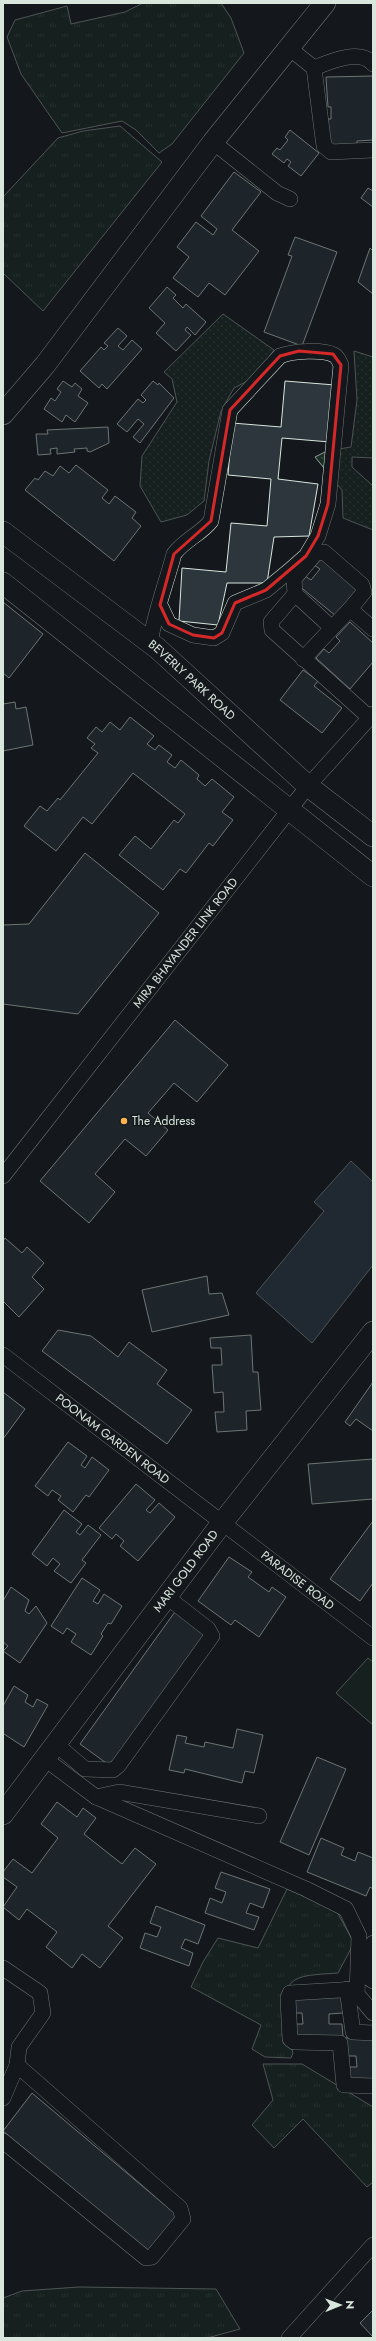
<svg xmlns="http://www.w3.org/2000/svg" width="376" height="2341" font-family="Jost,sans-serif">
<defs>
<pattern id="grass-tufts" width="24" height="20" patternUnits="userSpaceOnUse"><rect width="24" height="20" fill="#1a2d24"/><path d="M3 7l-1-3M5 7V3M7 7l1-3M15 17l-1-3M17 17v-4M19 17l1-3" fill="none" stroke="#3b4b43"/></pattern>
<pattern id="garden-dots" width="8" height="8" patternUnits="userSpaceOnUse"><rect width="8" height="8" fill="#1a2d24"/><path d="M2 2h.1M6 6h.1" fill="none" stroke="#3b4b43" stroke-width="1.8" stroke-linecap="round"/></pattern>
</defs>
<rect width="100%" height="100%" fill="#14181c"/>
<path fill="url(#grass-tufts)" stroke="#939e99" d="M143,3H221L231,18L244,53L172,144L159,153L136,130L122,121L62,133L21,74L7,37L15,20L67,6L71,24L125,12Z
M120,126L162,162L43,311L3,273V197L58,138L83,131Z
M287,1889L336,1910L354,1943L338,1973C328,1974 303,1974 295,1980C271,1996 288,2031 293,2053L291,2058L265,2057L252,2049L261,2025L191,1987L203,1962L218,1938L258,1948Z
M263,2064H302L373,2107V2182L367,2187L303,2119L274,2148L252,2125L273,2100Z
M79,2287L216,2289L240,2329L207,2338H3V2298L22,2291Z"/>
<path fill="url(#garden-dots)" stroke="#939e99" d="M223,314L274,350L255,377L234,388L221,411L209,461L204,501L187,515L161,522L140,486L142,456L177,402L172,379L164,372Z
M354,351L373,357V458L352,457V467L373,486V530L343,518L342,490L315,457L327,451L351,447L357,400Z"/>
<path fill="#1a2d24" stroke="#939e99" d="M368,1658L373,1662V1725L336,1693Z"/>
<path fill="#2f3f4d" stroke="#939e99" d="M351,1161L373,1182V1265L312,1343L256,1293L324,1211L314,1202Z"/>
<path fill="#2c363c" stroke="#d8e6dc" d="M373,76V140L357,141V147L329,149L328,119H331V107H328L326,77Z
M290,130L319,153L301,176L288,166L291,162L287,159L284,163L272,154L277,148L280,150L288,140L285,137Z
M234,172L261,192L232,230L259,251L225,295L209,283L198,297L173,278L189,257L177,247L196,222L213,235L217,229L201,216Z
M368,188L373,191V207L361,198Z
M295,237L337,252L302,346L264,332L292,256L288,255Z
M370,248L373,251V294L358,282Z
M167,287L176,295L173,298L183,308L186,304L206,322L195,335L187,327L185,330L191,335L176,351L156,333L165,323L149,308Z
M118,328L127,336L118,346L123,350L132,340L142,349L107,389L102,384L99,388L80,371L101,347L104,350L108,346L104,343Z
M63,381L72,387L75,383L82,389L78,396L88,403L75,422L66,415L62,422L44,409L51,398L55,401L61,392L57,389Z
M153,381L158,385L159,383L174,398L140,443L133,437L144,424L138,419L127,432L117,424L138,399L143,403L146,400L141,395Z
M285,381L335,385L330,442L282,438L278,479L318,484L309,536L274,537L267,583H227L218,625L179,621L182,568L226,572L231,523L267,526L271,479L228,475L232,423L281,427Z
M108,427L109,443L90,452L87,451V448L74,449L75,452L57,454V448L50,449L51,454L38,455L36,434H48L47,430Z
M76,465L108,490L102,498L109,504L115,496L136,512L132,518L141,526L114,561L25,490L35,478L38,480L45,471L53,476L60,466L69,473Z
M320,557L359,589L336,616L298,585L305,576L311,580L320,569L314,565Z
M3,602L43,634L9,678L3,673Z
M350,622L373,643V662L350,689L316,658L324,649L329,653L340,641L336,637Z
M303,670L318,681L314,686L342,708L322,733L280,700Z
M15,702L16,709L26,707L33,745L3,751V704Z
M130,717L154,736L147,744L155,750L159,745L172,755L167,762L175,768L181,760L199,775L197,779L205,786L212,779L234,797L222,812L233,820L213,846L209,843L186,873L180,869L163,890L119,855L135,836L151,849L174,820L178,823L185,814L133,773L92,824L83,817L56,851L24,826L40,806L47,811L58,798L60,800L98,753L91,748L95,744L87,738L96,727L102,732L110,722L120,730Z
M85,853L159,913L78,1014L3,1004V925L29,924Z
M175,1020L228,1065L197,1102L174,1083L148,1113L168,1130L146,1156L125,1139L95,1174L115,1192L89,1223L40,1181Z
M5,1238L22,1253L27,1247L44,1263L32,1277L44,1289L19,1317L3,1301V1241Z
M207,1276L209,1294L222,1293L229,1315L152,1332L142,1290Z
M58,1330L91,1336L118,1357L129,1342L167,1370L157,1384L192,1410L167,1444L42,1351Z
M251,1335L253,1372H258L261,1410L246,1411L247,1430L217,1432L215,1412H224L223,1392L214,1393L212,1365H222L221,1348H211L210,1338Z
M373,1382V1431L356,1419L350,1426L345,1422Z
M3,1392L25,1409L3,1439Z
M68,1442L87,1456L81,1465L85,1468L92,1457L109,1470L89,1497L86,1495L73,1512L58,1500L61,1496L52,1490L48,1496L35,1486Z
M373,1459V1499L312,1504L308,1464Z
M136,1484L155,1500L146,1510L150,1513L159,1503L175,1517L138,1561L120,1546L124,1541L116,1534L112,1539L99,1528Z
M64,1510L82,1524L76,1532L80,1535L88,1525L101,1535L82,1560L86,1563L71,1583L54,1571L60,1564L53,1558L47,1566L32,1554Z
M373,1521V1583L360,1601L330,1579Z
M229,1557L252,1572L248,1577L269,1592L272,1587L286,1597L259,1637L235,1620L231,1625L198,1601Z
M82,1578L100,1590L93,1601L98,1604L104,1594L122,1606L111,1624L108,1623L101,1634L103,1636L91,1655L71,1642L76,1634L67,1628L63,1634L51,1626Z
M11,1587L29,1600L25,1611L29,1614L36,1606L47,1623L20,1663L3,1651L8,1646L3,1642V1601Z
M177,1609L210,1634L113,1768L80,1744Z
M14,1686L28,1695L25,1702L33,1707L37,1699L48,1705L24,1747L4,1734L3,1735V1706Z
M237,1729L263,1735L254,1773L245,1771L242,1783L185,1769L184,1773L169,1770L177,1735L187,1737L185,1743L204,1747L205,1742L233,1748Z
M317,1757L346,1769L309,1855L280,1842Z
M57,1802L77,1817L83,1808L96,1818L84,1834L122,1864L135,1848L156,1864L108,1926L123,1938L100,1968L82,1954L72,1968L46,1947L57,1932L27,1909L19,1920L3,1907L17,1887L3,1877V1872L13,1859L32,1873L58,1838L41,1824Z
M321,1838L344,1848L341,1855L355,1861L358,1852L373,1858V1889L370,1887L366,1896L307,1872Z
M221,1872L270,1889L263,1908L250,1903L246,1913L259,1917L254,1930L205,1913L210,1898L222,1903L226,1892L215,1888Z
M156,1906L205,1925L198,1944L185,1939L181,1948L193,1953L189,1966L140,1948L145,1933L157,1937L161,1927L150,1923Z
M342,1993L343,2013L329,2014V2024H342L343,2037L291,2040L290,2024H303L302,2013H291L290,1995Z
M373,2037V2082L345,2083L344,2067H357L356,2056H345L344,2038Z
M32,2093L179,2217L149,2253L3,2131Z
M373,2310V2337L360,2323Z"/>
<g fill="none" stroke-linecap="round" stroke-linejoin="round">
<defs>
<g id="street">
<path d="M289,48L314,68L324,146L331,152L373,150"/>
<path d="M314,68C329,62 360,48 373,64"/>
<path d="M213,142L277,193L290,199"/>
<path d="M295,594L331,627"/>
<path d="M150,643C155,612 166,584 174,554C184,540 201,534 211,521L230,410L280,356C292,351 323,349 334,355C338,357 339,361 341,365L328,504L318,536L306,556L289,571L266,590L235,603L222,633L214,638L193,635L169,624L160,605"/>
<path d="M303,659L350,609"/>
<path d="M370,718L272,630L271,622L295,594L294,579L316,553L324,552L362,585L364,592L350,609L373,629"/>
<path id="s1" d="M3,1176L308,786L373,714"/>
<path id="s2" d="M3,1355L373,1638"/>
<path d="M57,1745L85,1769L113,1770L118,1766L212,1636L208,1629L167,1597"/>
<path d="M45,1759L96,1797L306,1889L346,1909L359,1936L357,1994L373,2013"/>
<path d="M96,1797L119,1792L259,1816"/>
<path d="M373,1943C367,1955 358,1973 373,1981"/>
<path d="M3,1968L40,1993L43,2013L19,2047L17,2065L3,2098"/>
<path d="M347,1989L353,2032L373,2033"/>
<path d="M357,1989L290,1993L288,1998L290,2039L294,2042L340,2043L344,2085L373,2086"/>
<path d="M3,2141L146,2258L152,2257L183,2219L180,2208L17,2065"/>
<path d="M289,2338L373,2245"/>
</g>
<g id="secondary">
<path d="M3,414L45,365L213,142L325,3"/>
<path id="s3" d="M3,532L157,648L308,786L373,836"/>
<path d="M3,583L373,876"/>
<path id="s4" d="M3,1814L222,1523L373,1332"/>
</g>
</defs>
<use href="#street" stroke="#d8e6dc" stroke-width="16"/>
<use href="#secondary" stroke="#d8e6dc" stroke-width="22"/>
<use href="#street" stroke="#14181c" stroke-width="15"/>
<use href="#secondary" stroke="#14181c" stroke-width="21"/>
</g>
<path d="M0 0H376V2341H0ZM299,351L333,354L341,365L328,504L318,536L306,556L266,590L235,603L222,633L214,638L193,635L169,624L160,605L174,554L211,521L230,410L280,356Z" fill="#14181c" fill-opacity=".55" fill-rule="evenodd"/>
<path fill="none" stroke="#d62828" stroke-width="3" stroke-linejoin="round" d="M299,351L333,354L341,365L328,504L318,536L306,556L266,590L235,603L222,633L214,638L193,635L169,624L160,605L174,554L211,521L230,410L280,356Z"/>
<circle fill="#ffb74d" stroke="#14181c" stroke-width="1.5" cx="124" cy="1121" r="4"/>
<g text-anchor="middle" stroke-width="3" stroke-linejoin="round" paint-order="stroke">
<g font-size="12" fill="#d8e6dc" stroke="#14181c">
<text dy="4" stroke="none"><textPath href="#s3" startOffset="240">BEVERLY PARK ROAD</textPath></text>
<text dy="4" stroke="none"><textPath href="#s1" startOffset="296">MIRA BHAYANDER LINK ROAD</textPath></text>
<text dy="4" stroke="none"><textPath href="#s2" startOffset="138">POONAM GARDEN ROAD</textPath></text>
<text dy="4" stroke="none"><textPath href="#s4" startOffset="304">MARI GOLD ROAD</textPath></text>
<text dy="4" stroke="none"><textPath href="#s2" startOffset="371">PARADISE ROAD</textPath></text>
</g>
<g font-size="12" fill="#d8e6dc" stroke="#14181c" text-anchor="start">
<text x="132" y="1125">The Address</text>
</g>
</g>
<rect width="376" height="2341" fill="none" stroke="#d8e6dc" stroke-width="8"/>
<g transform="translate(340 2305) rotate(89)" stroke="#14181c" stroke-width="3" paint-order="stroke">
<path d="M0-3L7 15L0 10L-7 15Z" fill="#d8e6dc"/>
<text y="-6" font-size="11" font-weight="bold" text-anchor="middle" fill="#d8e6dc">N</text>
</g>
</svg>
